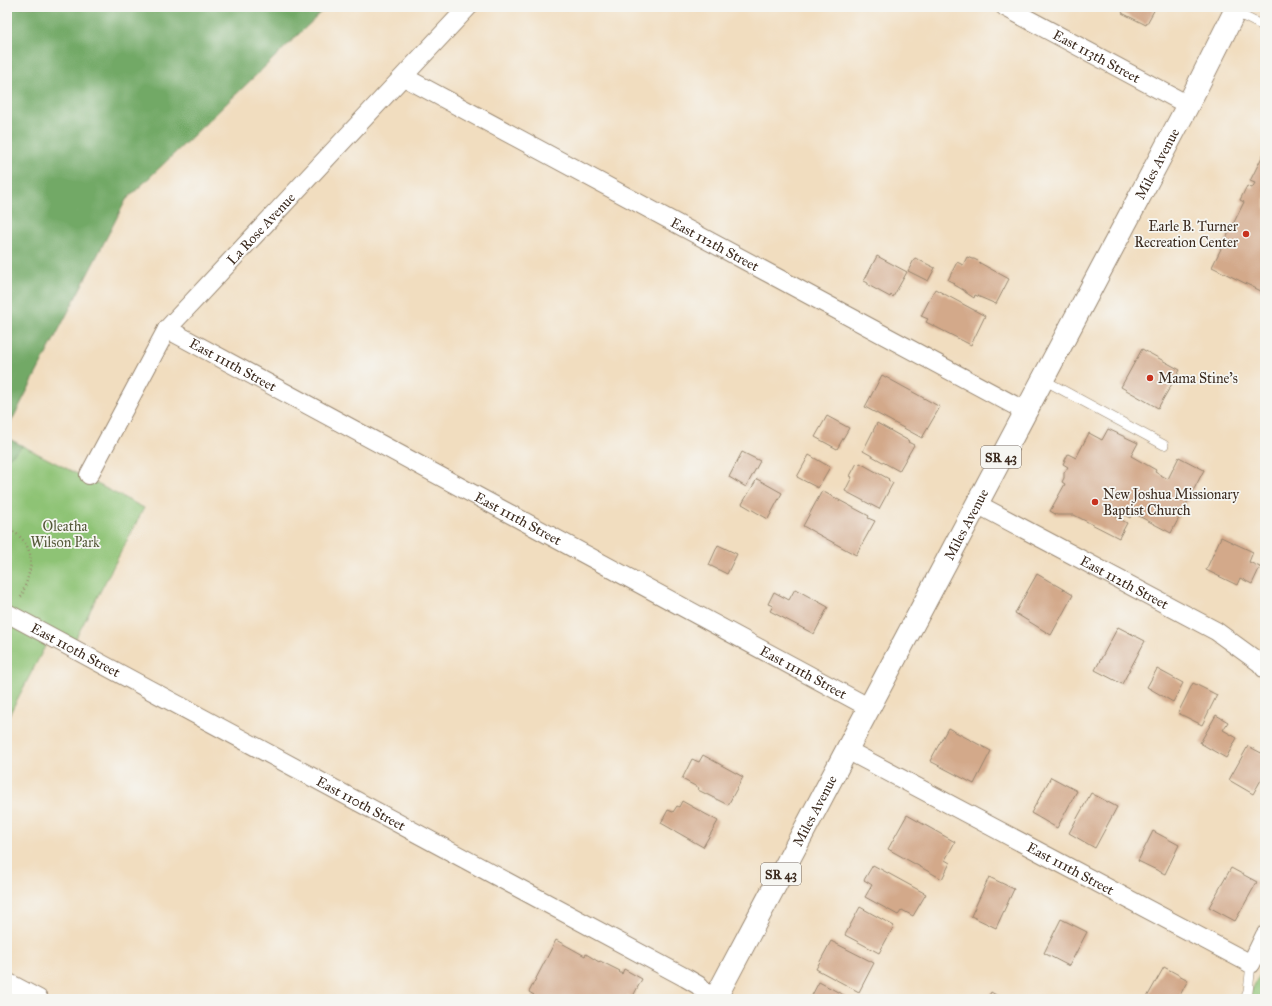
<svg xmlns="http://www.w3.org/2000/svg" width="1272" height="1006" font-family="'IM FELL Great Primer',serif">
<rect width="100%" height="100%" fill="#f6f6f2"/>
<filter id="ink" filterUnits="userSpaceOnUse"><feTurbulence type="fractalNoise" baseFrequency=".025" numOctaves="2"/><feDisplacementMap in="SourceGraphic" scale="8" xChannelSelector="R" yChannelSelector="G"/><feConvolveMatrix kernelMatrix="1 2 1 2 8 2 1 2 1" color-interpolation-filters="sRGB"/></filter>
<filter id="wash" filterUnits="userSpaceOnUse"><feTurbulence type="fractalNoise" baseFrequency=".012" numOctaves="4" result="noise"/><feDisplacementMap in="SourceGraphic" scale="16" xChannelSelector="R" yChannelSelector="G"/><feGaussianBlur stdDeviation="0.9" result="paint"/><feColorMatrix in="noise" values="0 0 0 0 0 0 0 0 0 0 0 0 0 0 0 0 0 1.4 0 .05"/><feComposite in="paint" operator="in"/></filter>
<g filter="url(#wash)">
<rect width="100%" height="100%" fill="#f1ddbf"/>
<path fill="#8ec374" stroke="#647649" d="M7,438L144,508L71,647L50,637L7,719Z
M1265,965V999H1247Z"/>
<path fill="#72a966" stroke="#566a42" d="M7,7H327L126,200L7,430Z
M7,438L23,446L7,459Z"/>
<g id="blocks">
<path fill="#d3a98a" d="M1126,7H1156L1146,25L1122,13Z
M1265,151V293L1212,267L1244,202L1240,200L1247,186L1252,188L1255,183L1250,181Z
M877,256L907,272L893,297L891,295L890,297L868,285V283L864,281Z
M967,257L972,259H974L978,261L980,263L1009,279L996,304L975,295L974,298L965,292V291L953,284L954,283L948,280L957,262L963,265Z
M915,258L935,268L928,281L908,271Z
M935,289L985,316L971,345L926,322L928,319L921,316Z
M1142,349L1180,370L1158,408L1121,387Z
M882,375L940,407L922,438L865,407Z
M827,416L849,428L837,449L815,437Z
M877,423L909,441L908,442L914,445L899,471L863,451Z
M1108,429L1138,443L1131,456L1156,470L1155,472L1168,479L1179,457L1204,470L1171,533L1133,513L1130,518L1119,512L1116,517L1127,523L1119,538L1074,515H1057L1050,511L1065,484L1062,482L1064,478V473L1068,467L1063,464L1068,454L1076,458L1089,433L1102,440Z
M742,452L760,461L746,487L729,477Z
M809,455L830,467L818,488L797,477Z
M857,463L859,465L860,463L889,479L888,480L893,483L879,509L845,491L852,477L850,476Z
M757,479L782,493L768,519L742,504Z
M822,491L869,516L868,518L875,521L856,555L803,526Z
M1221,537L1253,552L1249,562L1260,567L1252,584L1240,578L1237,585L1206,570Z
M718,545L737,554L727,574L709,565Z
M1037,574L1073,595L1051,635L1015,613Z
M795,589L828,607L814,634L770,611L773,606L768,604L774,592L789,600Z
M1118,627L1145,641L1122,684L1095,670Z
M1157,669L1183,683L1173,702L1147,687Z
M1193,683L1217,695L1202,725L1178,713Z
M1216,715L1228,722L1223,730L1237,738L1226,758L1200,743Z
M948,728L991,751L974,784L930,761Z
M1248,746L1265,755V773L1253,794L1229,780Z
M703,755L743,777L728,805L698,790L699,788L682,779L692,759L699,762Z
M1051,777L1077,791L1057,828L1031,813Z
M1091,793L1117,807L1095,848L1069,833Z
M682,801L718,821L703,847L661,823L668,810L673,812L677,806L679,807Z
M907,815L955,842L945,860L950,863L942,879L888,849Z
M1153,831L1179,845L1165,874L1138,861Z
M873,865L926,894L913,916L902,910L898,915L865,897L872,885L864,880Z
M1231,868L1257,882L1235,921L1209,907Z
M989,877L1014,889L996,928L971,916Z
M860,907L894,926L879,953L845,935Z
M1061,919L1087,932L1069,966L1044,953Z
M556,940L585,956L586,954L599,962L600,961L620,971L619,972L622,974L624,969L642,979L632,998L628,995L627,996L629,997L628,999H531L534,995L529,992Z
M831,941L874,963L859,992L816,969Z
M1164,967L1188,980L1178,999H1146Z
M819,982L851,999H810Z
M991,992L1003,999H987Z"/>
</g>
</g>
<g filter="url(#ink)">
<use href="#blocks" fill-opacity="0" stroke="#96846e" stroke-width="1"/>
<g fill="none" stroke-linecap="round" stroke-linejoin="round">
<defs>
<path id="service" d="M1235,12L1265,27
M1042,379L1164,445
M1245,999L1248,992L1251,964"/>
<g id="minor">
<path id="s1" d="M1005,7L1188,105"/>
<path id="s2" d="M404,77L1025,411"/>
<path id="s3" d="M167,329L870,708"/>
<path id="s4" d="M89,475L167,329L468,7"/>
<path id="s5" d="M977,504L1216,631L1260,663L1265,669"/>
<path id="s6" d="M7,613L686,978L698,985L711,999"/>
<path id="s7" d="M847,750L1251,964L1265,935"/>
<path d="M7,982L39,999"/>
</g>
<g id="primary">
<path id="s8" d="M715,999L1188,105L1237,7"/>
</g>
</defs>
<use href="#service" stroke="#96846e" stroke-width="10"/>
<use href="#minor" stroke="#96846e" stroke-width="20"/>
<use href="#primary" stroke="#96846e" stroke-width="24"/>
<path stroke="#96846e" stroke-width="2.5" stroke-dasharray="1 3" stroke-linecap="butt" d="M7,527C39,547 33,566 21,597"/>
<use href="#service" stroke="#fff" stroke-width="9"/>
<use href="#minor" stroke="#fff" stroke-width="18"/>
<use href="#primary" stroke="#fff" stroke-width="22"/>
</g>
</g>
<g fill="#c8321e" stroke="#f6f6f2" stroke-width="1.5">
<circle cx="1246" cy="234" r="4"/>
<circle cx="1150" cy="378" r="4"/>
<circle cx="1095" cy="502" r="4"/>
</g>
<g text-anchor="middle" stroke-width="3.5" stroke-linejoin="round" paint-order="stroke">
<g fill="#f6f6f2" stroke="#73675e" stroke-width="1">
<rect x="981" y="446" width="40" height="22" rx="3"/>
<rect x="761" y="863" width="40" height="22" rx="3"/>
</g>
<g font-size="13" font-weight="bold" fill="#3b2a1e">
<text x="1001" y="462">SR 43</text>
<text x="781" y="879">SR 43</text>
</g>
<g font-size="14" fill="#3b2a1e" stroke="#f6f6f2">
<text dy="5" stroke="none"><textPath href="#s1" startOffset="104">East 113th Street</textPath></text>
<text dy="5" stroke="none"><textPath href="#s8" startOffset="945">Miles Avenue</textPath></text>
<text dy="5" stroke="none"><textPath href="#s4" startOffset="303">La Rose Avenue</textPath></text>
<text dy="5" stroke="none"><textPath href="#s2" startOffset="353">East 112th Street</textPath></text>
<text dy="5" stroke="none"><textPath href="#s3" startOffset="75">East 111th Street</textPath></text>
<text dy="5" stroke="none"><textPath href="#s3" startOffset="399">East 111th Street</textPath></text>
<text dy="5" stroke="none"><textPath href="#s8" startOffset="537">Miles Avenue</textPath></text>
<text dy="5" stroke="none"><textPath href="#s5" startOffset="167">East 112th Street</textPath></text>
<text dy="5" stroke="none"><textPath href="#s6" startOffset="78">East 110th Street</textPath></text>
<text dy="5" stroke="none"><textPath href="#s3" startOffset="723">East 111th Street</textPath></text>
<text dy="5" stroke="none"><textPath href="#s6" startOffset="402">East 110th Street</textPath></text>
<text dy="5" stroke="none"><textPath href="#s8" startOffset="213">Miles Avenue</textPath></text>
<text dy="5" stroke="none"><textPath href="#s7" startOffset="253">East 111th Street</textPath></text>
</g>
<g font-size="14" fill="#3b2a1e" stroke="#f6f6f2" text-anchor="start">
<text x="1238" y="231" text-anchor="end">Earle B. Turner<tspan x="1238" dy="16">Recreation Center</tspan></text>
<text x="1158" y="383">Mama Stine's</text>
<text x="1103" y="499">New Joshua Missionary<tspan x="1103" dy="16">Baptist Church</tspan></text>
</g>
<g font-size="14" fill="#545838" stroke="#f6f6f2">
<text x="65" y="531">Oleatha<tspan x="65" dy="16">Wilson Park</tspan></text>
</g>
</g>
<rect width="1272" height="1006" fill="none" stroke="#f6f6f2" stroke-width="24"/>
</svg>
